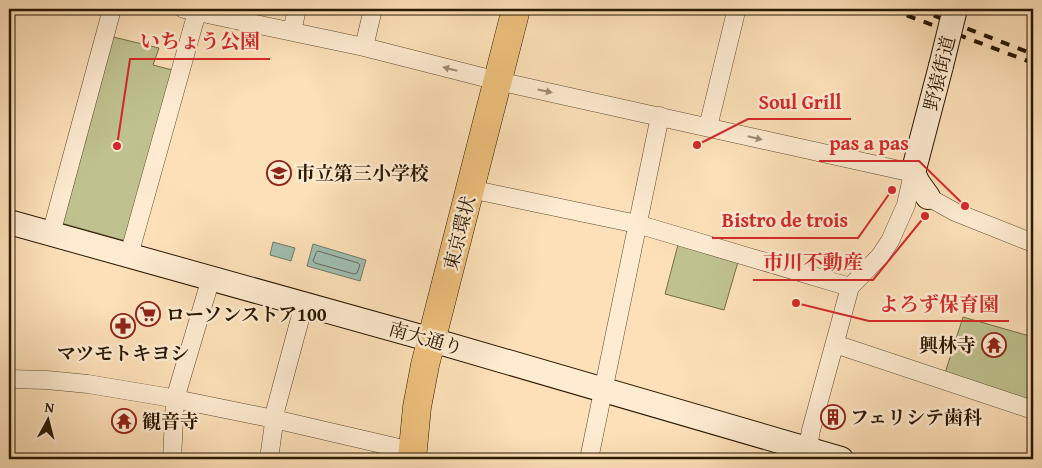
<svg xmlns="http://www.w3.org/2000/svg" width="1042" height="468" font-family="'Gentium Book Plus','Noto Serif JP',serif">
<rect width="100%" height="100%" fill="#fde0b8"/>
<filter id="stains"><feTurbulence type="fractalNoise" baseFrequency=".004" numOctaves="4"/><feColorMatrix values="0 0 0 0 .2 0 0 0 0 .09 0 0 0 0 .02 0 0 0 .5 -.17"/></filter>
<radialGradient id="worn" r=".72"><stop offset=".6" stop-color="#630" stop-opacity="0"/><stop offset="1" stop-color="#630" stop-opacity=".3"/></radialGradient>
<path fill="#bfc28f" stroke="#746d48" d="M105,35L159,48L153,65L180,72L133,243L54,221Z
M680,237L740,255L724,310L665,294Z
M963,317L1033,337V404L945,373Z"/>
<path fill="#9fbdb0" stroke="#707b6a" d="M273,242L295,248L291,261L270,255Z
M313,244L366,260L360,281L307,266Z"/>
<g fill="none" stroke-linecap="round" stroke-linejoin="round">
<path stroke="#646a58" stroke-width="1" d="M318,251L358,263L360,265L357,273L354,274L315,263L313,261L316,253Z"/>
<defs>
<path id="street" d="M184,9L364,47L498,81L913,173L906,205L890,241L880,256L850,287L811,430L806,459
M292,31L297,9
M364,47L373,9
M708,127L735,16L734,9
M470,189L637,224L850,287
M928,197L955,212L1033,243
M51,234L112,9
M129,255L197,12
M835,344L1033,410
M9,379L47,380L88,384L166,397L274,419L412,451
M172,459L175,399L211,278
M269,459L276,408L304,304
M589,459L660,116"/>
<path id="secondary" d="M928,197L918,183L913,173L941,66
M9,222L432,340L841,459"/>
<path id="highway" d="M412,459L417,407L425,365L516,9"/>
</defs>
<use href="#street" stroke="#5e4a2f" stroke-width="19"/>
<use href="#secondary" stroke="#291801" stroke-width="26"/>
<use href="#highway" stroke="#291801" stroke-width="29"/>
<use href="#street" stroke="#feebd1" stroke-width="18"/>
<use href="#secondary" stroke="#feebd1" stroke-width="24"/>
<use href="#highway" stroke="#eec07c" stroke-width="28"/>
<path stroke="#291801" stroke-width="4" stroke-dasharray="9 9" stroke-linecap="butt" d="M890,9L1033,63
M917,9L1033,54"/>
<defs>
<path id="secondary-bridge" d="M941,66L955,9"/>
</defs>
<use href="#secondary-bridge" stroke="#291801" stroke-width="26" stroke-linecap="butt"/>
<use href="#secondary-bridge" stroke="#feebd1" stroke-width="24"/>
</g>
<defs><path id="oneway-solid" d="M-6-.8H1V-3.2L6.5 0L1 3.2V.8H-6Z" transform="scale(1.25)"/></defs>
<g fill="#9e8c73">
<use href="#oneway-solid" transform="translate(450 69) rotate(-166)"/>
<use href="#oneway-solid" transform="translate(545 91) rotate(12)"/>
<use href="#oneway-solid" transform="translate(755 138) rotate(13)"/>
</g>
<defs>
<symbol id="school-ring" viewBox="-11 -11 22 22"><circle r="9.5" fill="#feebd1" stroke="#8f2418" stroke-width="1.5"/><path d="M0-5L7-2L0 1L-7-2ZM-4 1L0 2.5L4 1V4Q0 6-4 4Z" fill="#8f2418"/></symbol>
<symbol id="supermarket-ring" viewBox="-11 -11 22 22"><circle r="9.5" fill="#feebd1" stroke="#8f2418" stroke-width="1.5"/><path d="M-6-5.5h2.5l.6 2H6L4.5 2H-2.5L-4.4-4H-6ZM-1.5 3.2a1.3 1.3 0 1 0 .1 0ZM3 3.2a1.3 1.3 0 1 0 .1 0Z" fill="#8f2418"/></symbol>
<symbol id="pharmacy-ring" viewBox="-11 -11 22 22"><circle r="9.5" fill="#feebd1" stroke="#8f2418" stroke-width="1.5"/><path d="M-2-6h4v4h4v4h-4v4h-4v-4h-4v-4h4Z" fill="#8f2418"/></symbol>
<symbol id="temple-ring" viewBox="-11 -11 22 22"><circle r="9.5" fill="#feebd1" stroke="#8f2418" stroke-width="1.5"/><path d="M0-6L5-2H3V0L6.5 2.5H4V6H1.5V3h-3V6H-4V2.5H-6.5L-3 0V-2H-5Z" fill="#8f2418"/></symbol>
<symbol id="building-ring" viewBox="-11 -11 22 22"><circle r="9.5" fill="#feebd1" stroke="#8f2418" stroke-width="1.5"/><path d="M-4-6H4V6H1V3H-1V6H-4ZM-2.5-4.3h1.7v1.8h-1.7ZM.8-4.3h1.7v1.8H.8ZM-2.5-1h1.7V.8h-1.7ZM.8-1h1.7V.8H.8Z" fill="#8f2418"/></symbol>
</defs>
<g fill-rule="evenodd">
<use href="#school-ring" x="265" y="159" width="28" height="28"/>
<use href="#supermarket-ring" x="134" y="300" width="28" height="28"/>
<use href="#pharmacy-ring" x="109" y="312" width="28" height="28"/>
<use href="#temple-ring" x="980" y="331" width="28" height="28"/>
<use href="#building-ring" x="819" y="403" width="28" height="28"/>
<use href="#temple-ring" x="110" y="407" width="28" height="28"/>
</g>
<g text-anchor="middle" stroke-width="5" stroke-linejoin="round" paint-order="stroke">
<g font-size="19" fill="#291801" stroke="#feebd1">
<text transform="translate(939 73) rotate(-76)" y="7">野猿街道</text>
<text transform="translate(459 233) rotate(-76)" y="7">東京環状</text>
<text transform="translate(426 338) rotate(16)" y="7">南大通り</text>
</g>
<g font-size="19" font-weight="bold" fill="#291801" stroke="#feebd1" text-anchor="start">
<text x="296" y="180">市立第三小学校</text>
<text x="166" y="321">ローソンストア100</text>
<text x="976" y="352" text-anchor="end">興林寺</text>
<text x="123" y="360" text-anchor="middle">マツモトキヨシ</text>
<text x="850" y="424">フェリシテ歯科</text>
<text x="142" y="428">観音寺</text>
</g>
</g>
<path fill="none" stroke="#d62828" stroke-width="2" d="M117 146L130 59H270M697 145L748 119H851M965 206L919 161H819M892 190L858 238H712M925 216L873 280H753M796 303L869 321H1009"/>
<g fill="#d62828" stroke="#feebd1" stroke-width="2">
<circle cx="117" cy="146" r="5"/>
<circle cx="697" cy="145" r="5"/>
<circle cx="965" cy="206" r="5"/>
<circle cx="892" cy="190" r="5"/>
<circle cx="925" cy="216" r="5"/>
<circle cx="796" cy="303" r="5"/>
</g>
<g font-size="20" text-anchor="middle" font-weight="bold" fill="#d62828" stroke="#feebd1" stroke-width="5" stroke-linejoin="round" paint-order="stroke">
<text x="200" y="48">いちょう公園</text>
<text x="800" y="109">Soul Grill</text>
<text x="869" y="150">pas a pas</text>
<text x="785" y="227">Bistro de trois</text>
<text x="813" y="269">市川不動産</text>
<text x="939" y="311">よろず保育園</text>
</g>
<rect width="1042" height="468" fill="none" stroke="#fde0b8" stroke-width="30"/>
<rect x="10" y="10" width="1022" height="448" fill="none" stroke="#291801" stroke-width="2.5"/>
<rect x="15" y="15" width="1012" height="438" fill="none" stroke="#291801"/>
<g transform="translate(48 420) rotate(7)" stroke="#feebd1" stroke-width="4" paint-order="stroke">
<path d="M0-4L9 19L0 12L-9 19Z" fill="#291801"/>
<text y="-8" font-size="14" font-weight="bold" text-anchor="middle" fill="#291801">N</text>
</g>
<rect width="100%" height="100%" filter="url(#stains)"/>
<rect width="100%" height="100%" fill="url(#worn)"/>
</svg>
